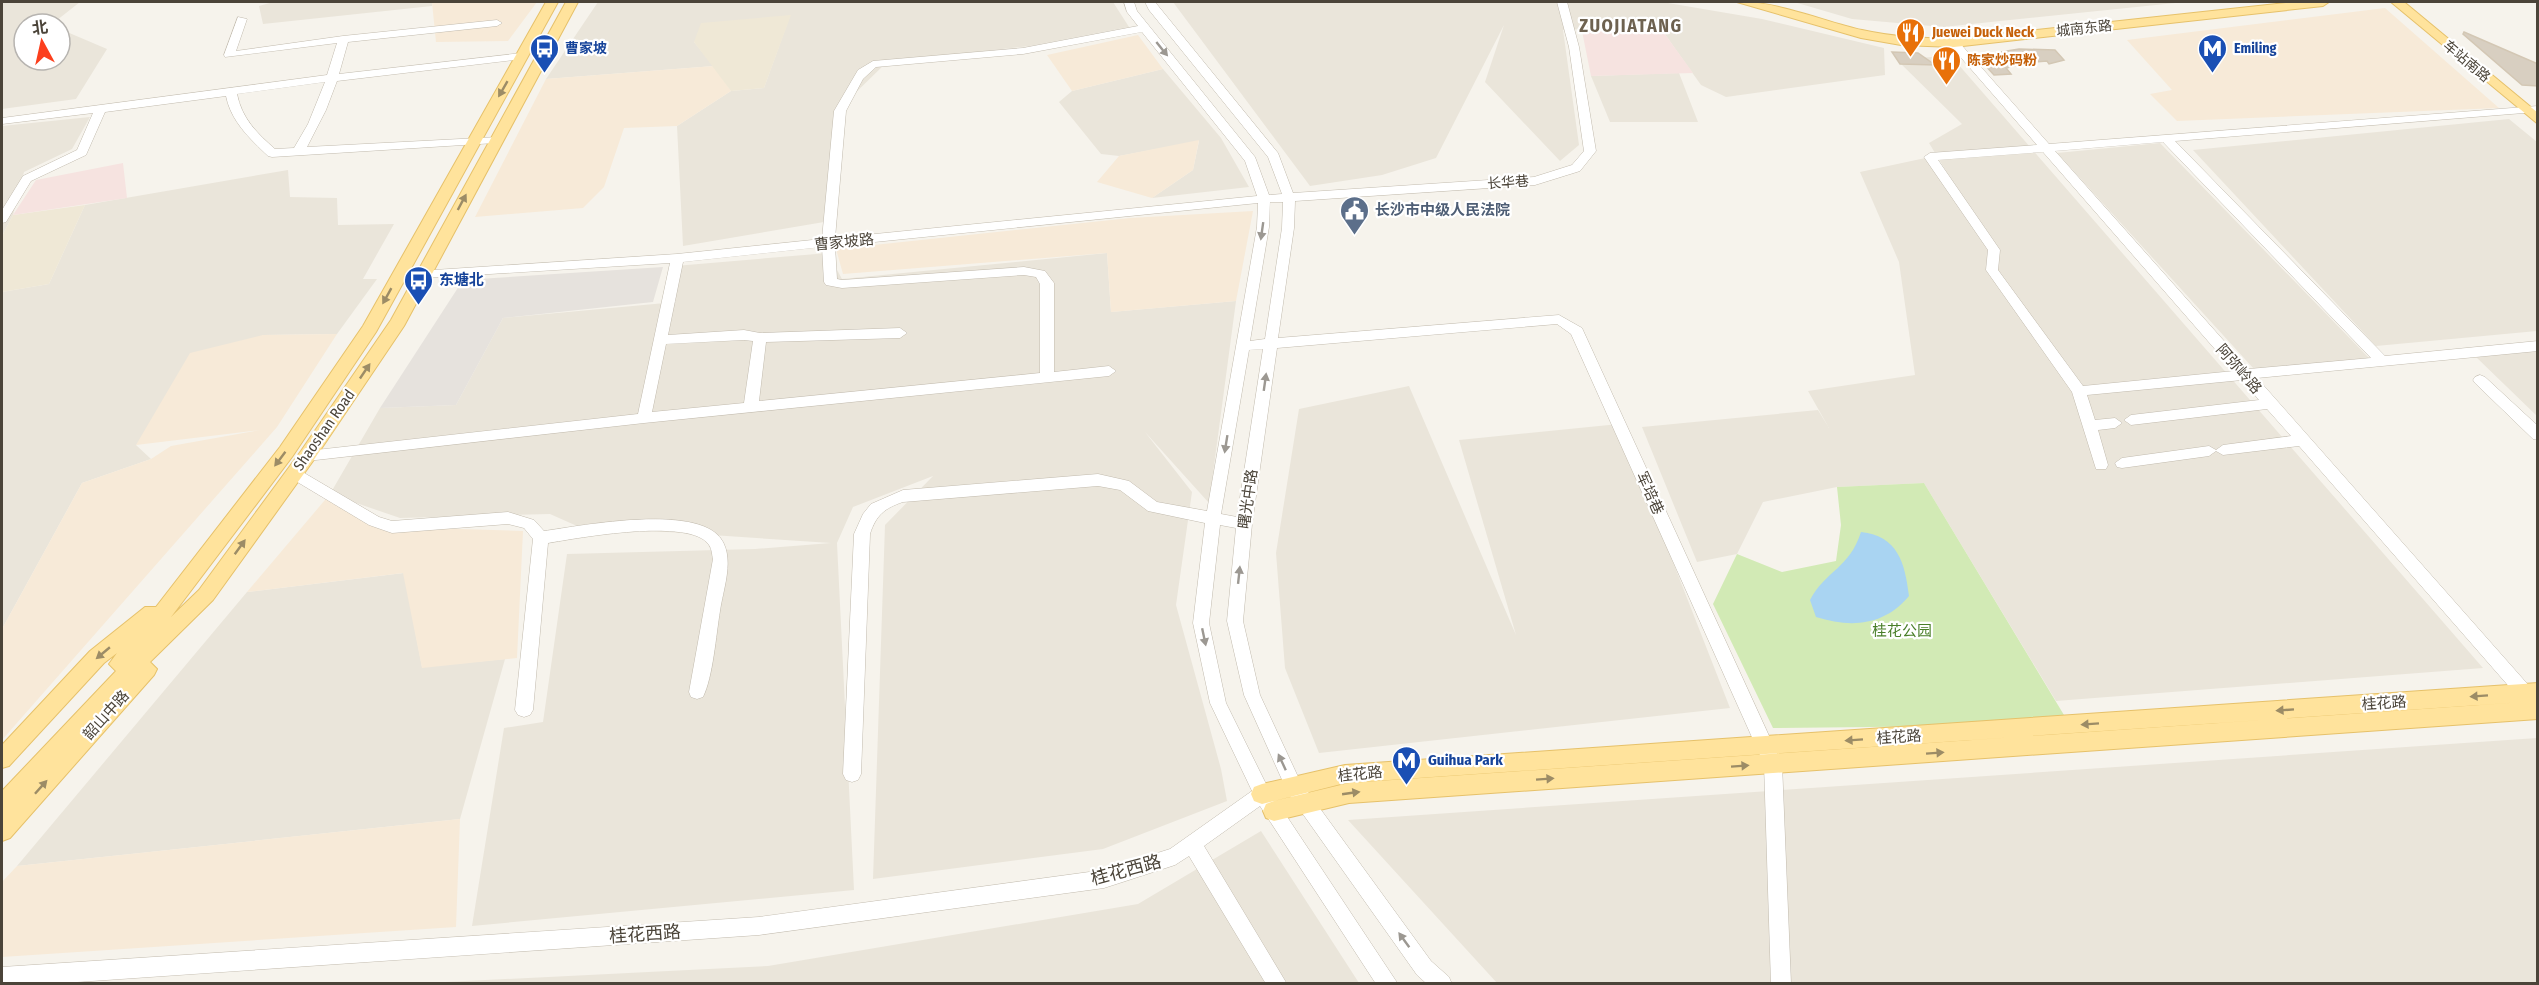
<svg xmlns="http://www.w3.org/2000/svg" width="2539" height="985" font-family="'Fira Sans Condensed','Noto Sans SC',sans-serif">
<rect width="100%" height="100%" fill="#f6f3ec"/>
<path fill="#eae5da" d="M2,2H80L52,24H24V60H60V29L107,49L76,99L2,109Z
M273,2H433L432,6L263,24L259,6Z
M598,2H1113L1129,27L1030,46L887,62L845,103L830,221L683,246L677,126L731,91L764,88L790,16L694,42L714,66L546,79Z
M1173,2H1662L1762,19L1884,48L1885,75L1726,97L1701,85L1659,26L1563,30L1579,145L1560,161L1485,82L1504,25L1436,158L1382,175L1310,186Z
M1794,2H2185L1943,27L1852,19Z
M1951,56L2483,668L2056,701L1924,483L1837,487L1763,502L1737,554L1697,562L1642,427L1818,410L1829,428L1808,391L1915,375L1899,262L1860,172L1930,157L1986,237L1929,143L1962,124L1896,59Z
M1163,69L1221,138L1249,187L1152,198L1193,170L1199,141L1119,156L1101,154L1059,102L1072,91Z
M1679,73L1698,122H1610L1591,76Z
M90,117L72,149L24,172L13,215L2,236V126Z
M2509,119L2537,142V331L2376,346L2193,150Z
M2160,143L2369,358L2254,369L2057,153Z
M288,170L290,197L337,198L338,225L394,224L363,279H377L337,334L263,335L136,445L151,459L82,483L2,629V292L49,284L85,205Z
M828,253L842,279L1107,253L1111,312L1236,301L1209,503L1145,432L1192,492L1176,605L1221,769L1227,801L1103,849L873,879L885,525L933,476L853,507L837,543L854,890L472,926L504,728L543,722L567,554L755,549L831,543L577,526L550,514L400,518L330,494L380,408L456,405L503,318L676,302L675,266Z
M2537,350V416L2476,357Z
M1409,386L1516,635L1459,440L1619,424L1730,708L1319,753L1285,668L1276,553L1299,409Z
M404,573L422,667L505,659L460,819L17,866L247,592Z
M2537,738V983H1497L1348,820Z
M1261,831L1359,983L405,984L768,966L1138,904Z"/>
<path fill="#f7ead8" d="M432,2H537L508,41L436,42Z
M2385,8L2499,108L2177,121L2150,94L2172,90L2127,40Z
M1138,35L1163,69L1072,91L1047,55Z
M714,66L731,91L677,126L624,128L604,187L583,208L475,217L546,79Z
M1199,140L1193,170L1152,198L1097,182L1119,156Z
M1253,211L1236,301L1111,312L1107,253L843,274L836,249L1130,218Z
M337,334L277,427L2,740V629L82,483L151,459L171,446L260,430L136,445L190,353L263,335Z
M330,494L392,527L523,531L517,658L422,668L403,573L247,592Z
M460,819L456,927L2,957V882L17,866Z"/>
<path fill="#e6e2dd" d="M663,267L653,302L503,318L456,405L380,408L463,280Z"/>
<path fill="#efe8d6" d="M791,15L764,88L731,91L694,42L701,23Z
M85,205L49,284L2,292V236L13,215Z"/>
<path fill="#f6e3e0" d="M1659,26L1693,73L1591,76L1582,31Z
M123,163L127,198L13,215L36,180Z"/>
<path fill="#d2eab5" d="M1924,483L2070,725L1773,728L1713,604L1737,554L1782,572L1836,561L1841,525L1837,487Z"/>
<path fill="#a9d4f2" d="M1861,532C1898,536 1905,563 1909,596C1884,626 1851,628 1816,617L1810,600C1826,570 1849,569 1861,532Z"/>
<path fill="#d8cfc1" stroke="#d3c7b4" stroke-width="1.5" d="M2464,32L2538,64V86L2522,85L2463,34Z
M2019,49L2055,50L2064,60L2049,64L2047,61L2014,64L2015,66L2006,68L2011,74L1994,75L1983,63V55Z
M1892,52L1918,53L1935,65L1900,64Z"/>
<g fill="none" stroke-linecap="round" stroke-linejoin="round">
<defs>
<path id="minor" d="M1124,2H1134L1137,11L1255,157L1269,195L1282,194L1268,157L1149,10L1145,2H1155L1278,153L1293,193L1534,177L1572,165L1584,151L1569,47L1557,2H1567L1579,47L1596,151L1580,171L1535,185L1295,201L1294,228L1278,338L1559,315L1582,328L1782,764L1791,984H1771L1764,764L1571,334L1557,324L1277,348L1252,524L1243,621L1260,695L1300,781L1431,961L1449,977L1452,984H1427L1417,975L1288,793L1244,695L1227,621L1236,528L1220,525L1209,623L1226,703L1268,788L1398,984H1376L1260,806L1204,846L1287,984H1266L1189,856L1175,865L1104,888L759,935L48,984H2V967L759,917L1104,870L1170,849L1252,791L1210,703L1193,623L1205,523L1148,511L1120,490L1098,486L903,502C885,508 876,515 870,534L861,774L858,780L852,782L846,780L843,774L854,534L863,514L871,504L903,490L1098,474L1129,481L1157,502L1207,511L1257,227L1258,203L835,246L837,279L842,280L1024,267L1045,271L1054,283V372L1109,366L1116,371L1109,376L644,423L307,461L300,456L307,451L638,414L670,263L424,278L419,277L418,274L419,271L677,254L822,239L834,111L858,70L873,61L1023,48L1138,26L1127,12ZM1142,32L1245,161L1257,196L835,238L846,111L863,79L876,67L1023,54ZM1270,202H1283L1282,228L1265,339L1250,341L1269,227ZM822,247L824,282L826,285L842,288L1024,275L1036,277L1040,284V373L759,401L766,342L900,338L907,333L900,328L760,333L744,330L668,335L683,262ZM744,340L753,341L744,403L652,412L666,344ZM1263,349L1237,517L1221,514L1249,350Z
M238,17L247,19L236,51L343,36L497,20L502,23L497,26L348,42L339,74L522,53L527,56L522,59L337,81L326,110L307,147L499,137V141L495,143L272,157L268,156C249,138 231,121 226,96L105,112L86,155L31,181L6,222L2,223V210L23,176L77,150L93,113L2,124V118L327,75L337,43L225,57L224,55ZM325,82L308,124L294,148L275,149C257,133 242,119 237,94Z
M1954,40L1958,41L2049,144L2538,106L2536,112L2175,141L2385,356L2538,341V351L2257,378L2531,688L2533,693L2531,698L2525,700L2519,698L2299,446L2223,455L2216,451L2209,456L2122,468L2117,467L2115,463L2122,458L2209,446L2216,450L2223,445L2291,436L2267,409L2131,425L2124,420L2131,415L2259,400L2242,380L2087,395L2095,420L2115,418L2122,423L2115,428L2098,430L2108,465L2106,469H2096L2072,392L1986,270L1988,250L1924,157L1930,153L2037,145L1950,45L1949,43ZM2163,142L2371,358L2249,369L2055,151ZM2043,152L2234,371L2083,386L1998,270L2000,250L1938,160Z
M2480,375L2485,377L2538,426V440L2533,439L2475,383L2473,380L2475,377Z
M294,467L379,517L392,521L508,512L534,520L544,531C581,526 706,501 724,544C733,564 723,590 720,611C716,635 713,677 703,697L697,699L691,697L689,692L713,559C712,555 712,549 709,545C691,517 578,538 548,543L533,710L530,715L524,717L518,715L515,710L533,539L524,528L508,524L392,533L369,525L289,477L287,473L289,469Z"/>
<path id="major" d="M546,2H558L376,332L292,457L171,617L199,590L301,451L391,320L566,2H578L404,326L313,461L213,600L150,662L157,669L154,675L10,838L2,841V791L116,671L109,664L117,653L104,663L9,766L2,768V745L90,651L145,607H156L280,447L363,326Z
M1737,2C1774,0 1825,22 1862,30C1893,37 1923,38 1954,39L2294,2H2329L2323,6L1954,47L1901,45L1861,38Z
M2391,2H2404L2538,113V124Z
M2538,683V701L1345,783L1262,804L1254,801L1251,794L1254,787L1262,784L1345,765Z
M2538,701V719L1349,803L1274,821L1266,818L1263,811L1266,804L1274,801L1349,783Z"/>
</defs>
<use href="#minor" stroke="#c2bbae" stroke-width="1"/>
<use href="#major" stroke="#e6c16a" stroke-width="2"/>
<use href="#minor" fill="#fff" fill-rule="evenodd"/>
<use href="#major" fill="#ffe39c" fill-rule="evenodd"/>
</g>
<defs><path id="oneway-solid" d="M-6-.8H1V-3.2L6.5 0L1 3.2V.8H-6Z" transform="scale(1.5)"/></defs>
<g fill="#9c9892">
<use href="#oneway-solid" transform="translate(1162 49) rotate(51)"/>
<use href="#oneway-solid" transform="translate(1262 231) rotate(98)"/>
<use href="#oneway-solid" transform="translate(1265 382) rotate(-82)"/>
<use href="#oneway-solid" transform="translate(1226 444) rotate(99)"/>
<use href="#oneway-solid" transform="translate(1239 575) rotate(-84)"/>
<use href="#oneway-solid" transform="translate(1204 637) rotate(78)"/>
<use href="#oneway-solid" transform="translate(1282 762) rotate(-115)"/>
<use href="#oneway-solid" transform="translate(1404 940) rotate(-126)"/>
</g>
<g fill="#9c8c66">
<use href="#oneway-solid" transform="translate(503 89) rotate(120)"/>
<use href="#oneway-solid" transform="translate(462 202) rotate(-62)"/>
<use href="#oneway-solid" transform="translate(387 296) rotate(119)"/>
<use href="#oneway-solid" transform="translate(365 371) rotate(-56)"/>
<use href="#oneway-solid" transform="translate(280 459) rotate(127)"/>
<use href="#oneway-solid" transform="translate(240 547) rotate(-54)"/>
<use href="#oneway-solid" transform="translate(103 653) rotate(140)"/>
<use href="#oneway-solid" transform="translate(2479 696) rotate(176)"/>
<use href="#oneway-solid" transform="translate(2285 710) rotate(176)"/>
<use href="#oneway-solid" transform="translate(2090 724) rotate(176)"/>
<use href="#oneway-solid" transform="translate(1854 740) rotate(176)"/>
<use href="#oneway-solid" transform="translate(1935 753) rotate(-4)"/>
<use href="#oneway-solid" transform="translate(1740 766) rotate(-4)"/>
<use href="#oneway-solid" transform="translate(1545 779) rotate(-4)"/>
<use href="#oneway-solid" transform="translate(41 787) rotate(-48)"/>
<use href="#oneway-solid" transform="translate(1351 793) rotate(-8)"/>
</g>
<defs>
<symbol id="restaurant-pin" viewBox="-11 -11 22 30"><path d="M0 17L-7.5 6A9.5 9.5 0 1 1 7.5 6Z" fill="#e8710a" stroke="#fff"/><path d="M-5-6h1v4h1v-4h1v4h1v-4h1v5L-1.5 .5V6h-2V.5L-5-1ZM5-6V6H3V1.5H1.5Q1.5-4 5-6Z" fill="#fff"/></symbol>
<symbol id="bus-pin" viewBox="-11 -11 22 30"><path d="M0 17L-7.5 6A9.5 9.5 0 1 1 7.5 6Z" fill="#1a4fb4" stroke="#fff"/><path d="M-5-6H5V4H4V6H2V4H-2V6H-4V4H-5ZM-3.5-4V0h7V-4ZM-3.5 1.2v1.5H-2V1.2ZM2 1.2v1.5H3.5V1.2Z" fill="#fff"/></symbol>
<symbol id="metro-pin" viewBox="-11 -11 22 30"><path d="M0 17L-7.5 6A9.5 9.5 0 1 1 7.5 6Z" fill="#1a4fb4" stroke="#fff"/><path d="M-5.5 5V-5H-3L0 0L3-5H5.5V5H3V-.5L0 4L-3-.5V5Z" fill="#fff"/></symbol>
<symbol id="civic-pin" viewBox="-11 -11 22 30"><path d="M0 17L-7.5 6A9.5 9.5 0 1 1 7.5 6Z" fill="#5c6f8a" stroke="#fff"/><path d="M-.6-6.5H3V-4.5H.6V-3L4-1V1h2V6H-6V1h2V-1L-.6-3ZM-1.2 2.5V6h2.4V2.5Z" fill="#fff"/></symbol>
</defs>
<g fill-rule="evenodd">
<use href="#restaurant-pin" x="1894" y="16" width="33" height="45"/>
<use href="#bus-pin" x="528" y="32" width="33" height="45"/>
<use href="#metro-pin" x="2196" y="32" width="33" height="45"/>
<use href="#restaurant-pin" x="1930" y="44" width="33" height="45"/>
<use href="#civic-pin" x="1338" y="194" width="33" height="45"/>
<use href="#bus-pin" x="402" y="264" width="33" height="45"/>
<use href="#metro-pin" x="1390" y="744" width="33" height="45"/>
</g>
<g text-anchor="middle" stroke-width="4.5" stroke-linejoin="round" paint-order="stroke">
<g font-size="14" fill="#4b4439" stroke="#fff">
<text transform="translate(2084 28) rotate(-6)" y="5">城南东路</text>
<text transform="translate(2467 61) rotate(40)" y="5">车站南路</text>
<text transform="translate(1508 182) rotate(-4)" y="5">长华巷</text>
</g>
<g font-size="14" font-weight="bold" fill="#c56008" stroke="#fff" text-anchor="start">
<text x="1932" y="37">Juewei Duck Neck</text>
<text x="1967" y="65">陈家炒码粉</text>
</g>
<g font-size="14" font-weight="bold" fill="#164399" stroke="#fff" text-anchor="start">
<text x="565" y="53">曹家坡</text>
<text x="2234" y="53">Emiling</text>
</g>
<g font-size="15" font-weight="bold" fill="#4e5e75" stroke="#fff" text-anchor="start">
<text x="1375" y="215">长沙市中级人民法院</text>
</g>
<g font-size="15" fill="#4b4439" stroke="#fff">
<text transform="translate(844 242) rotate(-6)" y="5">曹家坡路</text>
<text transform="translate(2239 369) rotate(49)" y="5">阿弥岭路</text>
<text transform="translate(324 430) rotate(-55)" y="5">Shaoshan Road</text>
<text transform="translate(1650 493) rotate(66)" y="5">军培巷</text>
<text transform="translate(1248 499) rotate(-82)" y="5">曙光中路</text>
<text transform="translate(2384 703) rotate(-4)" y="5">桂花路</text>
<text transform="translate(106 715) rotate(-48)" y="5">韶山中路</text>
<text transform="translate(1899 737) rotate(-4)" y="5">桂花路</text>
<text transform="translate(1360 774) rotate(-6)" y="5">桂花路</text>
</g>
<g font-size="15" font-weight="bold" fill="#164399" stroke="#fff" text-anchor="start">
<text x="439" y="285">东塘北</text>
<text x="1428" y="765">Guihua Park</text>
</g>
<g font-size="15" fill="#4a7f2a" stroke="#fff">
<text x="1902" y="636">桂花公园</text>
</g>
<g font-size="18" font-weight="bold" letter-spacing="1.5" fill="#6e6250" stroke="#fff">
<text x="1631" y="32">ZUOJIATANG</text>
</g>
<g font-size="18" fill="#4b4439" stroke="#fff">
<text transform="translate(1126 870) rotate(-15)" y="6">桂花西路</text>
<text transform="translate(645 934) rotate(-4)" y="6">桂花西路</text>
</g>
</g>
<rect width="2539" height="985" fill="none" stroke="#4b4439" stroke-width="6"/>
<g transform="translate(42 42) rotate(352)"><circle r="28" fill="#ffffff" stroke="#b7b4b0" stroke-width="1.5"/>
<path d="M0-4.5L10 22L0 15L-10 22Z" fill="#fc3f1d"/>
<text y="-9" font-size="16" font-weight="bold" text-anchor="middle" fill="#4b4439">北</text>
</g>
</svg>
